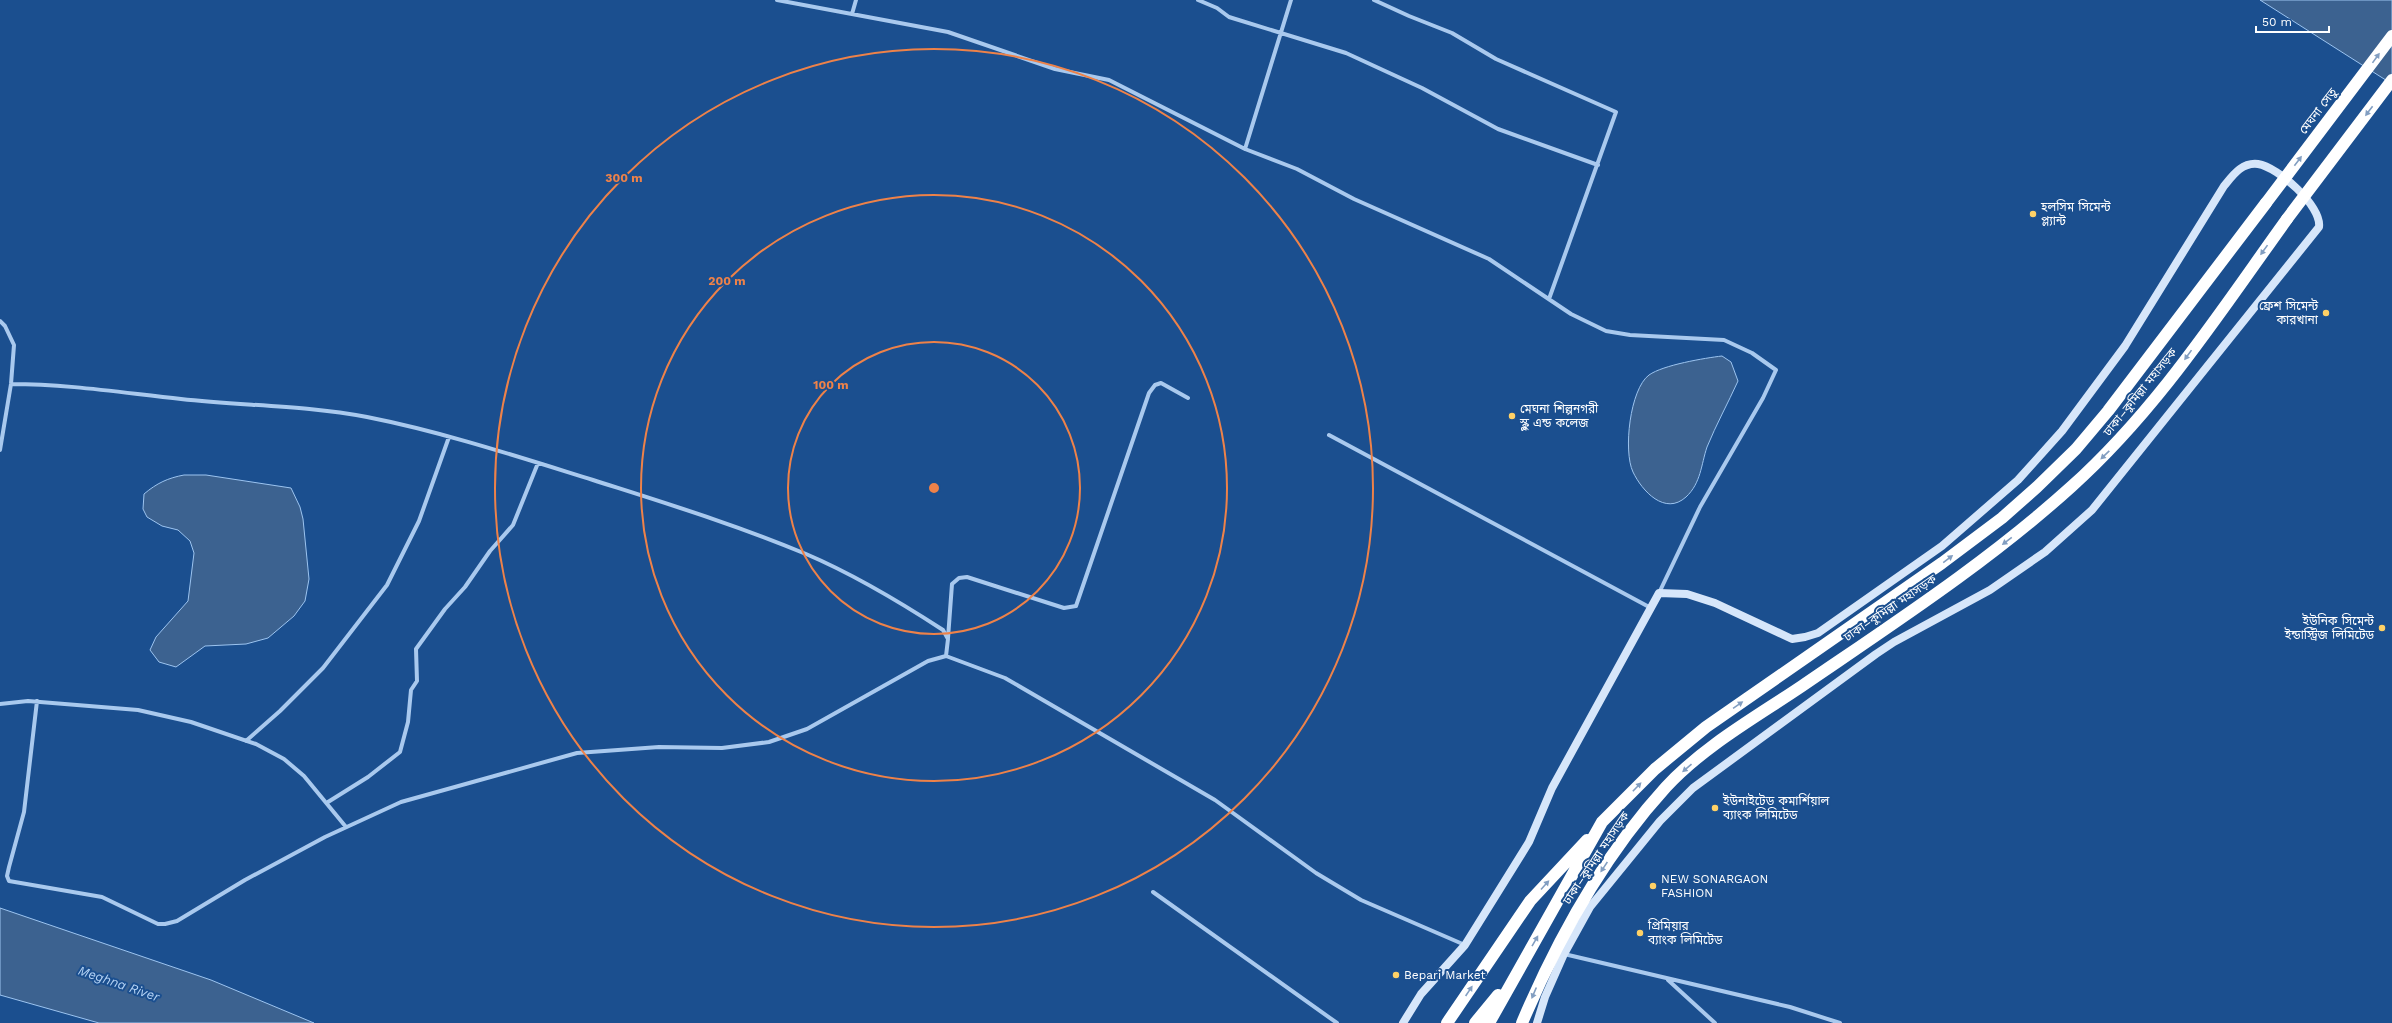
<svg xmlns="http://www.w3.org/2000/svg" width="2392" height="1023" font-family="'Work Sans','Noto Sans Bengali',sans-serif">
<rect width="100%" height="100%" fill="#1b4f8f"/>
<path fill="#3c6290" stroke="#9cc4f0" d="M2260,0H2392V84Z
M1722,356L1731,362L1738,381C1728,403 1716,425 1707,447C1701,465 1701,483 1686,497C1665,516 1642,491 1633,472C1623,451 1630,389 1649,375C1663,365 1705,358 1722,356Z
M184,475H206L291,488L300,507L303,519L309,579L305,601L294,616L268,638L246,644L205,646L176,667L159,662L150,650L156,637L188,601L194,553L190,541L178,530L162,526L147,517L143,509L144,494C157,483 168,478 184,475Z
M0,908L211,980L314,1023H99L0,995Z"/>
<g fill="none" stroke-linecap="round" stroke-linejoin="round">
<path stroke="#a9c9ee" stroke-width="4" d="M777,0L948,32L1055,69L1109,80L1245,149L1297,169L1354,199L1489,259L1571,314L1606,331L1630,335L1724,340L1752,353L1776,370L1763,398L1700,507L1659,593
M1198,0L1217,8L1229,17L1346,53L1422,88L1498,129L1598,165
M1374,0L1409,16L1452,33L1496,59L1616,112L1549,299
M852,14L856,0
M1245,149L1291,0
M0,321L5,326L14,345L11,384L0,450
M11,384C68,384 124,393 181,399C243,406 305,405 367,417C443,432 519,457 593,480C665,503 737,525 806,554C853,574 900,602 943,630L948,639L946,656
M1329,435C1436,492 1544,551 1651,608
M948,638L952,584L959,578L967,577L1064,608L1076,606L1149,393L1155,385L1161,383L1188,398
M37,701L24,812L9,867L7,876L9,881L102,897L158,924H165L177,921L245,880L325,837L401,802L577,753L659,747L722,748L769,742L807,729L928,661L946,656L1005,678L1215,800L1316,873L1361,900L1465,945
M0,704L28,701L138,710L191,722L256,744L284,759L304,776L346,827
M246,741L280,711L323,668L387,585L419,521L449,437
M328,802L368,777L400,752L408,722L411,690L417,681L416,649L445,609L465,587L490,551L513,525L538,463
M1153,892L1337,1023
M1564,954L1790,1007L1840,1023
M1668,980L1715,1023"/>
<path stroke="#d6e6fa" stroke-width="8" d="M1403,1023L1421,994L1465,945L1529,842L1552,788L1659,593L1687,594L1715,603L1792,639L1805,637L1818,633L1942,546L2018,480L2062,431L2125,346L2224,186C2233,175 2242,162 2258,164C2278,167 2322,206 2319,227L2092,510L2045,552L1990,590L1894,642L1876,654L1693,788L1660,821L1590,907L1564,954L1545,997L1537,1023"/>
<path stroke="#fff" stroke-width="12" d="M1447,1023L1530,901L1587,840
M1475,1023L1498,995
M1489,1023L1602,822L1655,769L1706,727L1942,563L2002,518L2037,487L2076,449L2108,411L2266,203
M1522,1023C1558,938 1603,856 1666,787C1704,746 1756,717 1802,686C1894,623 1988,562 2071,487C2157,410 2220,312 2287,219"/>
<path stroke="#fff" stroke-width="12" d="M2266,203L2392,36
M2287,219L2392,80"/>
</g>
<defs><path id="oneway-solid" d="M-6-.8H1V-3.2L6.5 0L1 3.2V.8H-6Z"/></defs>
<g fill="#829ec1">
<use href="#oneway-solid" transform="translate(2376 58) rotate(-54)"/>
<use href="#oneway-solid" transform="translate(2369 111) rotate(127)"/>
<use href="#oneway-solid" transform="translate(2298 161) rotate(-53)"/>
<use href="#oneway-solid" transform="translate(2264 250) rotate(126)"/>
<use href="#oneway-solid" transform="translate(2188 355) rotate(126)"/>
<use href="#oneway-solid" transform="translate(2105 455) rotate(136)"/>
<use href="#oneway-solid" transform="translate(2007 541) rotate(143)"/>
<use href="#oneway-solid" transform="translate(1948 559) rotate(-37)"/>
<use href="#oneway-solid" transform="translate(1738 705) rotate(-35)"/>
<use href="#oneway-solid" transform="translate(1687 768) rotate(139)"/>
<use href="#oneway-solid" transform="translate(1637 787) rotate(-46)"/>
<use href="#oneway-solid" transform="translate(1604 867) rotate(124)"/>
<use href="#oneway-solid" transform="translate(1545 885) rotate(-48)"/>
<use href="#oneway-solid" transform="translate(1535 941) rotate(-60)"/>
<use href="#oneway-solid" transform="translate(1469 991) rotate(-56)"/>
<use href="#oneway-solid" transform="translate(1534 993) rotate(113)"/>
</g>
<g fill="none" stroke="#ee8249" stroke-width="2">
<circle cx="934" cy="488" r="146"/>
<circle cx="934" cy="488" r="293"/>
<circle cx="934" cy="488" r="439"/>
</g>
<g fill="#ffd166" stroke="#1b4f8f" stroke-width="1.5">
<circle cx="2033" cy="214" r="4"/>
<circle cx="2326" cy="313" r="4"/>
<circle cx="1512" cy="416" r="4"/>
<circle cx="2382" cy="628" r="4"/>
<circle cx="1715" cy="808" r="4"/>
<circle cx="1653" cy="886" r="4"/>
<circle cx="1640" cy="933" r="4"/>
<circle cx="1396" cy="975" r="4"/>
</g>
<g text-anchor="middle" stroke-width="4" stroke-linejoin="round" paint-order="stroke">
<g font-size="12" fill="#fff" stroke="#1b4f8f">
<text transform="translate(2318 111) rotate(-53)" y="4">মেঘনা সেতু</text>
<text transform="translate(2140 392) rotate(-51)" y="4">ঢাকা–কুমিল্লা মহাসড়ক</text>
<text transform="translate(1890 608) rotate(-34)" y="4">ঢাকা–কুমিল্লা মহাসড়ক</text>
<text transform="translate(1596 858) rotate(-56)" y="4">ঢাকা–কুমিল্লা মহাসড়ক</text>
</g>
<g font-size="12" fill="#fff" stroke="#1b4f8f" text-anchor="start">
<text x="2041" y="211">হলসিম সিমেন্ট<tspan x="2041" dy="14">প্ল্যান্ট</tspan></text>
<text x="2318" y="310" text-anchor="end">ফ্রেশ সিমেন্ট<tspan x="2318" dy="14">কারখানা</tspan></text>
<text x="1520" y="413">মেঘনা শিল্পনগরী<tspan x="1520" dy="14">স্কুল এন্ড কলেজ</tspan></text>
<text x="2374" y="625" text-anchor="end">ইউনিক সিমেন্ট<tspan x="2374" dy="14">ইন্ডাস্ট্রিজ লিমিটেড</tspan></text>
<text x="1723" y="805">ইউনাইটেড কমার্শিয়াল<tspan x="1723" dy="14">ব্যাংক লিমিটেড</tspan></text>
<text x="1661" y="883">NEW SONARGAON<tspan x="1661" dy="14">FASHION</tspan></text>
<text x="1648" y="930">প্রিমিয়ার<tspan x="1648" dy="14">ব্যাংক লিমিটেড</tspan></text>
<text x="1404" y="979">Bepari Market</text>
</g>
<g font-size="13" font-style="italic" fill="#b5d3f5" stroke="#1b4f8f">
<text transform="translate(119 983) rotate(19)" y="5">Meghna River</text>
</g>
</g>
<circle cx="934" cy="488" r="6" fill="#ee8249" stroke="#1b4f8f" stroke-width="2"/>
<g font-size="12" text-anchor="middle" font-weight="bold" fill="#ee8249" stroke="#1b4f8f" stroke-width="4" stroke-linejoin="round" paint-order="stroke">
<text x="624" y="182">300 m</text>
<text x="727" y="285">200 m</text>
<text x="831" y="389">100 m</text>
</g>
<path d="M2256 26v6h73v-6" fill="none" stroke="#ffffff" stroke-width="2"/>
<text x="2262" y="26" font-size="12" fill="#ffffff" stroke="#1b4f8f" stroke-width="3" paint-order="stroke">50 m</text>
</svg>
